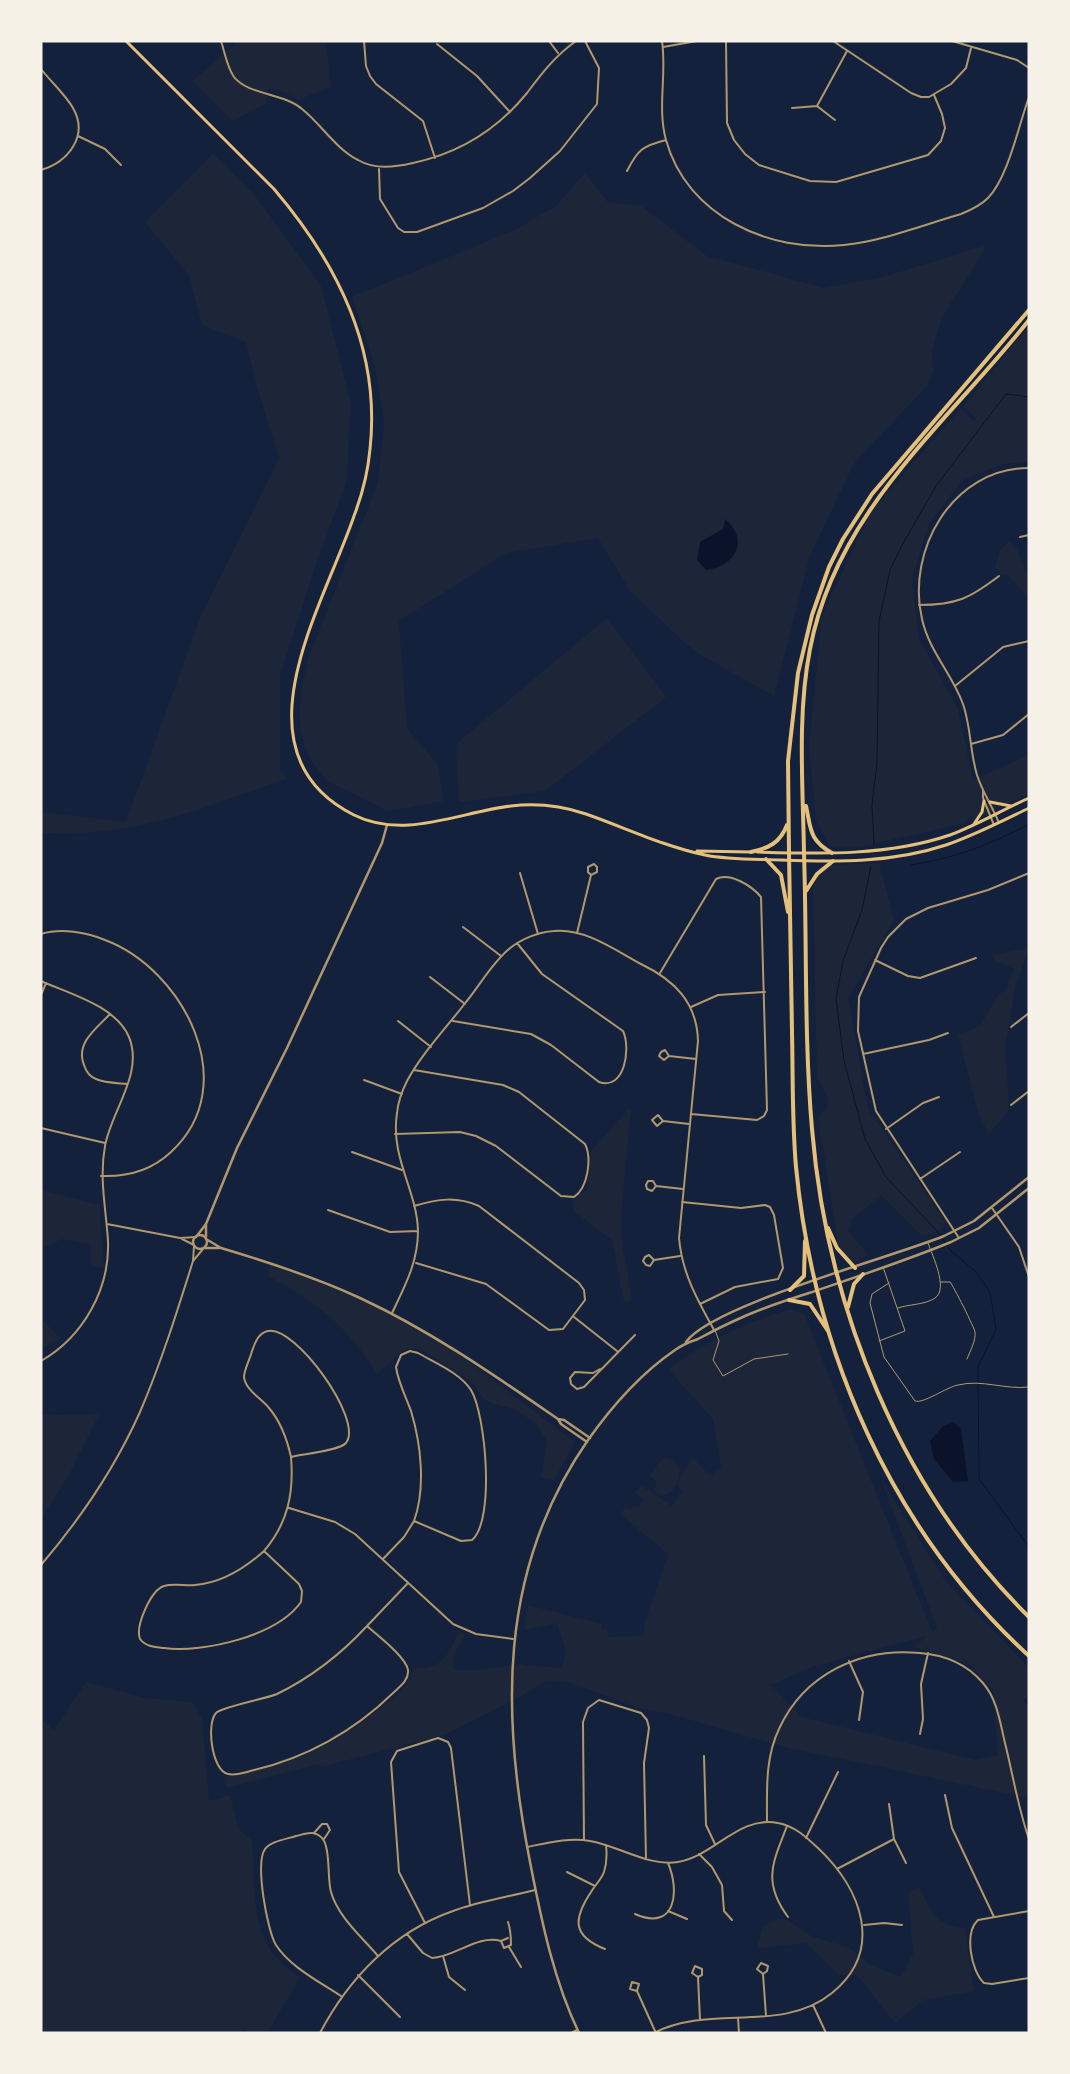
<svg xmlns="http://www.w3.org/2000/svg" width="1070" height="2074" font-family="'Fira Sans Condensed',sans-serif">
<rect width="100%" height="100%" fill="#14213d"/>
<path fill="#1d2539" fill-rule="evenodd" d="M238,41H326L331,87L298,100L286,93L269,88L265,104L233,121L193,81Z
M213,154L253,193L321,286L351,404L346,483L318,558L280,675V771L288,778C200,809 137,837 41,833V812L126,822L200,618L279,458L258,390L246,342L202,325L189,275L145,222Z
M585,173L608,202L641,206L707,256L824,288L883,277L984,246L983,252L942,317L931,353L934,369L927,386L854,463L810,556L774,696L701,655L685,643L630,591L598,538L506,553L399,621L407,728L438,765L443,801L388,811L327,781L309,757L300,731L301,691L308,659L378,483L384,423L375,365L352,297L515,230L556,206Z
M1029,325V462L1003,464L963,480L929,523L912,579L919,639L958,709L973,780L1029,755V794L973,820L971,815L966,823L860,847L830,846L816,820L809,746L822,615L872,510L961,408L973,421L976,418L964,406Z
M1009,541C1025,555 1017,561 1029,574V598L1008,575H1002L995,568L999,552Z
M607,618L666,697L545,791L459,802L456,744Z
M879,863L894,920L848,998L868,1109L946,1222C942,1232 931,1234 922,1236L881,1195L850,1221L852,1225L847,1230L868,1254L855,1264L845,1256L838,1243L818,1117L828,1107L826,1094L817,1077L813,891C814,878 820,870 832,865Z
M1029,948L1016,985L1005,1045L1009,1110L989,1134L978,1112L958,1035L980,1026L999,994L1006,990L1014,969L994,960L992,955Z
M628,1110H631L621,1215L622,1243L632,1301L624,1302L612,1240L574,1211L573,1199L587,1190L591,1151Z
M41,1190L99,1205L104,1268L91,1266V1244L62,1239L41,1249Z
M271,1265C329,1286 390,1308 441,1342C487,1373 530,1409 575,1442L554,1480L541,1478L547,1440L535,1423L515,1409L493,1404L482,1398L476,1386L468,1379L418,1348L402,1351L377,1374C347,1326 317,1302 268,1276Z
M790,1309L804,1314L932,1632L937,1628L881,1479L945,1580L1029,1668V1798L785,1747L670,1714L639,1708L568,1682L545,1681L520,1697L444,1735L321,1767L319,1764L226,1788L224,1777C286,1766 330,1749 380,1708C395,1696 409,1687 414,1668C442,1670 449,1654 459,1631L465,1634L453,1657L454,1670H478L518,1665L521,1663L523,1665L562,1668L566,1650L557,1623L524,1630L528,1605L602,1624V1629H606L609,1637L643,1636L645,1622L668,1554L620,1514L626,1507L631,1510L635,1506L638,1508L644,1499L634,1493L642,1486L672,1506L683,1491L677,1486C683,1476 684,1467 693,1458L710,1476L721,1467L713,1419L669,1370C702,1342 748,1322 790,1309ZM927,1636L914,1647L970,1664L993,1690L998,1755L975,1760L801,1717L771,1685L814,1666Z
M41,1318L60,1338L41,1349Z
M99,1414L70,1473L41,1519V1415Z
M666,1457C687,1462 681,1493 662,1496L655,1491L656,1481L650,1476L661,1460Z
M86,1682L146,1698L192,1702L202,1718L209,1801L230,1795L239,1830L252,1840C255,1873 251,1912 266,1942C273,1957 287,1969 300,1978L267,2033H248L243,2029L240,2033H41V1719L54,1730Z
M919,1887C932,1911 934,1926 965,1928L974,1991L923,2000L895,2023L857,1975H839L806,1943L757,1948L763,1926L780,1918L788,1920L811,1936L850,1948L870,1965L901,1977L913,1954L908,1892Z"/>
<path fill="#0b132b" d="M725,519C750,540 736,566 706,570L697,560L700,542L723,529Z
M954,1422L961,1429L968,1481L953,1482L934,1459L930,1441L943,1426Z"/>
<g fill="none" stroke-linecap="round" stroke-linejoin="round">
<path stroke="#0b132b" stroke-width="1" d="M874,845L872,805L877,763L879,621L890,570L901,547L936,486L1006,394L1029,397
M911,865C958,857 987,846 1029,824
M871,866L862,910L843,961L836,998L844,1061L865,1139L886,1177L937,1231L951,1251L975,1271L990,1292L996,1329L978,1367L979,1479L1029,1547
M1029,1696L1025,1700L1029,1706"/>
<path stroke="#b1986c" stroke-width="1" d="M941,1282H950C953,1285 975,1329 975,1332C976,1341 970,1351 967,1359
M889,1283L872,1294L870,1303L884,1357L915,1401C923,1404 947,1387 958,1385C982,1379 1005,1390 1029,1387
M898,1308C909,1304 925,1305 935,1298C949,1289 932,1255 928,1243
M715,1330L719,1341L713,1360L723,1376L754,1359L788,1354
M879,1341L905,1331L883,1267"/>
<path stroke="#b1986c" stroke-width="2" d="M221,41C225,53 227,67 234,77C248,95 284,93 302,109C321,124 336,149 358,160C375,170 395,167 413,163C460,153 497,130 527,93C542,73 555,56 576,41
M364,41L366,66L370,76L376,84L423,121L435,158
M549,41L558,53
M662,41C667,74 657,108 666,140C687,216 769,253 844,245C883,241 923,225 961,214C971,210 980,206 988,198C1008,178 1019,124 1029,97
M726,41L727,123L734,140L745,154L759,165L810,181L836,182L928,155L941,141L945,128L942,114L934,95
M833,41L911,93L921,97H929L951,84L966,68L971,48
M952,41L1017,60L1029,68
M437,44L477,76L510,112
M663,47L697,41
M41,69C51,82 65,94 73,108C89,136 68,162 41,170
M817,106L847,51
M792,108L817,106L835,120
M78,136L105,149L121,165
M379,169L380,199L398,228L404,232H417L483,208L513,191L530,178L560,151L597,104L599,68L585,41
M627,171C638,149 643,146 666,140
M1020,537L1029,535
M919,605C957,605 970,598 999,576
M955,686L1003,647L1029,641
M971,744L1003,735L1029,714
M983,790V798L994,825
M999,823C992,806 982,791 977,775C970,752 971,727 963,704C952,674 929,651 922,619C906,551 952,468 1029,468
M520,873L538,934
M463,927L501,956
M577,933L591,875L588,872V867L594,864L597,867V872L591,875
M41,934C61,928 86,932 105,940C183,969 244,1085 171,1152C152,1170 127,1177 101,1176
M875,960L908,976L920,978L976,958
M660,973L716,879C730,872 752,886 761,897L767,1110L764,1116L757,1120L691,1114
M430,977L465,1004
M41,981C70,994 116,1006 129,1037C144,1074 111,1111 105,1146C99,1179 106,1208 108,1241C110,1289 83,1337 41,1361
M41,995L46,983
M691,1007L718,995L765,992
M110,1014C97,1028 75,1043 84,1065C86,1071 90,1077 96,1079C105,1083 117,1083 127,1084
M398,1021L431,1047
M453,1021L531,1034L551,1045L599,1082C625,1091 631,1048 623,1031L542,974L517,943
M1011,1027L1029,1013
M863,1054L929,1040L948,1033
M669,1056L665,1050L661,1052L659,1056L664,1060L669,1056L696,1059
M364,1080L402,1094
M1011,1105L1029,1091
M663,1121L658,1115L652,1120L657,1126L663,1121L689,1124
M41,1128L105,1143
M886,1129L923,1103L939,1097
M395,1134L460,1132L476,1136L496,1146L561,1196L574,1197C588,1188 592,1158 585,1144L519,1092L503,1085L414,1070
M352,1152L402,1170
M920,1179L960,1152
M656,1186L653,1181H648L646,1185L647,1189L652,1191L656,1186L683,1189
M682,1202L741,1208L765,1205L770,1207L774,1215L783,1268L778,1279L735,1287L700,1304
M414,1206C438,1199 456,1196 479,1206L579,1283L584,1290L585,1300L563,1329L549,1330L486,1284L416,1263
M992,1208L1019,1247L1029,1277
M328,1210L390,1232L418,1231
M107,1224L180,1238L196,1237
M959,1238L876,1111L858,1031L859,997L881,948L888,937L906,919L928,908L988,890L1029,873
M182,1239L194,1245
M654,1260L649,1255L645,1257L643,1261L646,1265L650,1266L654,1260L680,1256
M193,1261L203,1249
M392,1313C405,1286 418,1262 418,1231C417,1190 390,1158 397,1113C398,1102 402,1091 407,1081C422,1053 447,1027 466,1002C480,985 492,963 509,949C521,939 538,932 554,931C585,928 615,950 641,964C674,980 697,1002 698,1041L679,1238C682,1273 697,1299 714,1330
M574,1317L617,1351
M600,1369L593,1373L575,1372L570,1378L571,1384L577,1389L584,1387L635,1335
M289,1508L335,1522L355,1534L453,1624L476,1634L513,1639
M264,1551C244,1569 222,1583 195,1585C186,1586 173,1583 164,1586C151,1590 135,1626 140,1639C146,1647 155,1647 164,1648C204,1653 277,1636 301,1602L302,1591L299,1584L264,1551C288,1523 294,1493 291,1457C303,1454 339,1451 346,1443C364,1420 295,1325 268,1331C258,1333 255,1343 252,1351C250,1359 245,1368 244,1376C244,1389 262,1399 269,1408C281,1422 287,1439 291,1457
M383,1559L404,1537L414,1521L461,1541L472,1540C495,1521 486,1415 471,1390C460,1373 435,1363 418,1353L410,1351L401,1355L396,1367C398,1382 406,1397 411,1411C421,1444 426,1488 414,1521
M41,1565C81,1518 115,1468 140,1412C161,1363 177,1312 193,1261L194,1246
M367,1626C341,1654 312,1677 277,1694C265,1699 221,1707 216,1713C206,1724 212,1771 228,1774C236,1776 246,1772 254,1770C306,1758 354,1731 392,1694C399,1687 409,1681 408,1670C406,1657 377,1635 367,1626L408,1583
M849,1661L863,1692L859,1720
M920,1734L923,1719L921,1684L928,1653
M704,1756L706,1825L715,1844
M945,1795L952,1828L994,1917
M889,1804L894,1839L906,1863
M767,1822C767,1790 765,1758 779,1729C804,1674 861,1647 920,1653C945,1655 966,1663 983,1683C997,1699 1000,1722 1005,1743C1013,1775 1018,1808 1029,1839
M787,1826C773,1862 762,1882 788,1917
M314,1833L322,1824H327L330,1830L324,1839
M806,1838L838,1772
M584,1840L583,1722L588,1708L599,1700L641,1713L647,1720L649,1728L644,1763L646,1858
M527,1847C547,1843 570,1837 590,1841C619,1846 649,1867 678,1862C714,1856 739,1815 778,1823C795,1826 807,1838 819,1849C861,1889 885,1950 832,1993C782,2034 710,2004 654,2033
M699,1854L712,1867L722,1885L724,1911L732,1920
M837,1869L894,1839
M567,1872L595,1886
M668,1911L687,1919
M1029,1911L978,1920C964,1933 971,1971 984,1983L992,1984L1029,1978
M635,1914C676,1932 680,1891 668,1863
M425,1923L399,1872L391,1762L397,1751L438,1738L448,1742L451,1748L470,1905
M864,1925L884,1923L902,1925
M407,1934L423,1953L432,1958C455,1957 478,1934 501,1941
M508,1938L501,1941L504,1948L511,1945C511,1940 510,1928 508,1922
M509,1947L521,1967
M605,1949C572,1936 573,1919 591,1892C595,1885 601,1880 604,1872C607,1863 607,1854 606,1845
M443,1956L449,1977L465,1990
M763,1974L767,1971L768,1966L761,1963L757,1969L763,1974L766,2016
M358,1975L400,2017
M698,1977L702,1975V1969L695,1966L692,1973L698,1977L700,2020
M637,1991L630,1989L632,1982L639,1984L637,1991L655,2031
M341,1996C320,1982 290,1967 276,1945C267,1930 255,1863 265,1849C271,1841 287,1839 296,1836C305,1834 313,1830 321,1837C331,1845 327,1879 331,1892C338,1917 362,1937 378,1956
M813,2005L826,2033
M738,2018L739,2033
M320,2033C349,1978 393,1932 453,1911C479,1901 508,1897 535,1890
M571,2033L577,2030"/>
<path stroke="#b1986c" stroke-width="2.5" d="M193 1242a7 7 0 1 1 14 0a7 7 0 1 1-14 0Z
M196,1237L206,1224L237,1148L287,1048L382,843L387,825
M206,1237V1225
M206,1239L221,1248C268,1262 315,1277 360,1298C431,1331 494,1375 558,1419L561,1424L587,1442
M205,1248H219
M686,1342C712,1305 893,1257 944,1236L974,1221L1029,1177
M558,1419L564,1420L590,1438
M579,2033C554,1981 542,1923 531,1867C501,1718 497,1571 588,1440C612,1406 640,1374 675,1350C682,1345 689,1342 698,1339C713,1331 729,1323 745,1316C765,1307 787,1300 809,1293C856,1277 905,1261 951,1242L979,1228L1029,1188"/>
<path stroke="#e5c07b" stroke-width="3" d="M126,41L274,189C337,263 381,349 370,449C368,472 362,495 354,516C324,605 230,753 354,815C404,840 460,812 511,806C537,803 562,806 586,814C626,828 663,846 705,855C729,860 756,859 781,860C837,862 892,863 946,845C975,835 1002,821 1029,808
M990,802L1011,806
M974,824L982,812L984,801
M697,851L751,852
M757,852C822,854 888,856 950,835C977,825 1002,810 1029,798"/>
<path stroke="#e5c07b" stroke-width="4" d="M789,853C790,912 791,972 792,1032C793,1077 792,1122 796,1167C814,1352 891,1530 1029,1656
M804,853C807,945 804,1038 812,1129C827,1308 900,1490 1029,1617
M766,859L781,875L788,912
M806,891L817,874L833,861
M828,1228L837,1248L855,1268
M790,1290L804,1276L805,1241
M789,1300L810,1304L828,1331
M848,1307L854,1284L863,1274"/>
<path stroke="#e5c07b" stroke-width="4" d="M806,806C811,829 809,840 832,853
M751,852C769,848 780,843 787,825
M789,853L788,761L798,673L812,615L829,567L843,539L872,494L1029,310
M804,853C803,786 797,715 810,649C836,511 946,425 1029,320"/>
</g>
<rect width="1070" height="2074" fill="none" stroke="#f6f1e7" stroke-width="85"/>
</svg>
